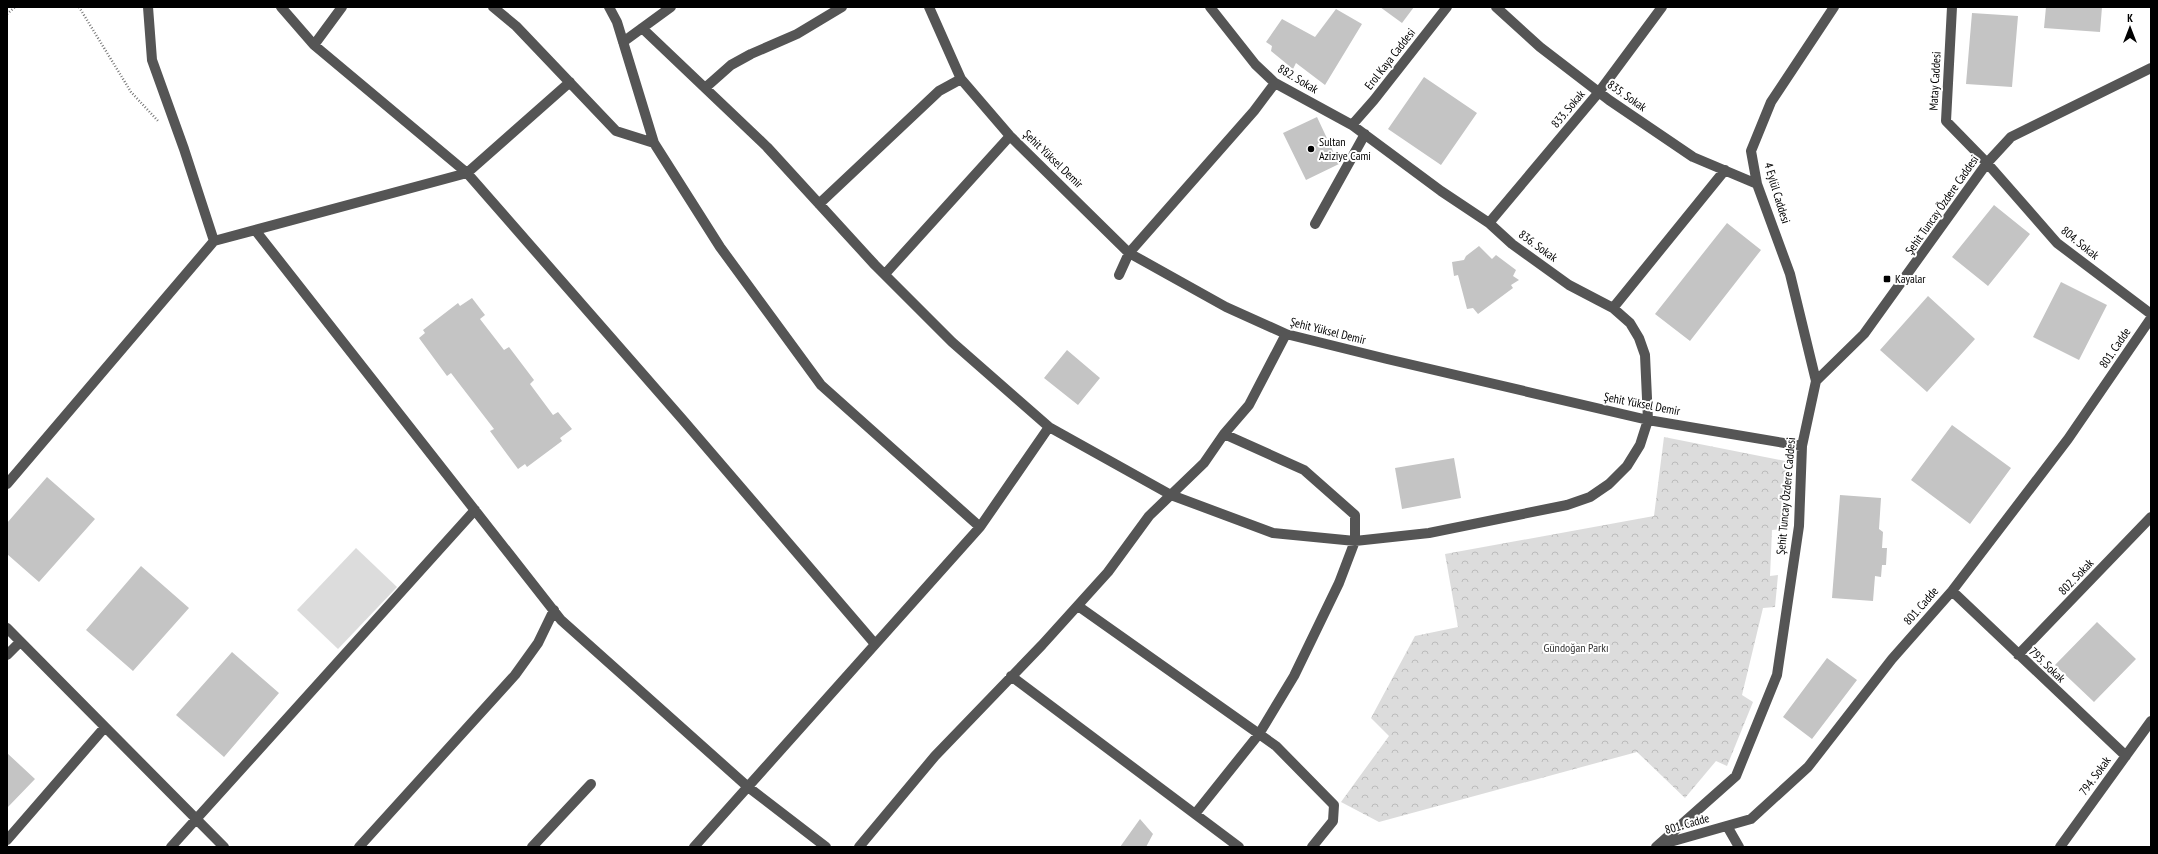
<svg xmlns="http://www.w3.org/2000/svg" width="2158" height="854" font-family="'PT Sans Narrow',sans-serif">
<defs>
<pattern id="park-crowns" width="20" height="18" patternUnits="userSpaceOnUse"><rect width="20" height="18" fill="#dcdcdc"/><path d="M2 6a3 3 0 1 1 6 0M12 15a3 3 0 1 1 6 0" fill="none" stroke="#bbb"/></pattern>
</defs>
<rect width="100%" height="100%" fill="#fff"/>
<path fill="url(#park-crowns)" d="M1664,437L1790,462L1782,529L1772,530L1770,576L1778,575L1775,607L1763,608L1742,695L1753,702L1727,766L1716,761L1685,798L1637,752L1379,822L1341,802L1389,736L1371,718L1415,636L1458,627L1445,554L1654,516Z"/>
<path fill="#dcdcdc" d="M356,548L397,587L338,649L297,610Z"/>
<path fill="#c4c4c4" d="M1380,7H1414L1402,23Z
M2046,7H2102L2100,32L2044,28Z
M1336,9L1362,24L1325,85L1296,63L1293,69L1271,51L1272,46L1266,42L1282,19L1315,37Z
M1972,13L2018,16L2012,87L1966,84Z
M1424,77L1477,113L1441,165L1388,129Z
M1317,117L1339,164L1306,180L1283,133Z
M1994,205L2030,234L1988,286L1952,257Z
M1727,223L1761,250L1690,341L1655,314Z
M1479,246L1492,259L1496,255L1516,270L1513,276L1519,280L1511,285L1513,288L1478,314L1473,308L1467,309L1458,275L1454,276L1452,262L1464,260L1466,256Z
M2061,282L2107,305L2079,360L2033,337Z
M1928,296L1975,339L1927,392L1880,350Z
M472,298L485,315L480,319L504,350L509,347L534,380L530,384L553,415L558,412L572,429L560,438L562,441L527,467L525,464L518,469L490,431L494,429L451,373L447,376L419,338L425,333L423,330L458,303L460,306Z
M1067,350L1100,378L1078,405L1044,378Z
M1952,425L2011,468L1970,524L1911,480Z
M1454,458L1461,498L1402,509L1395,468Z
M47,477L95,519L39,582L7,554V523Z
M1840,495L1881,498L1879,529L1883,532L1882,548H1887L1886,565H1882L1881,577L1875,576L1873,601L1832,598Z
M141,566L189,608L133,671L86,630Z
M2097,622L2136,659L2094,702L2055,665Z
M232,652L279,693L224,757L176,715Z
M1827,658L1857,680L1812,739L1783,717Z
M7,753L35,779L7,808Z
M1140,819L1153,834L1146,847H1120Z"/>
<g fill="none" stroke-linecap="round" stroke-linejoin="round">
<path stroke="#777" stroke-width="2.5" stroke-dasharray="1 2" stroke-linecap="butt" d="M79,7L131,92L159,122
M7,14L15,7"/>
<path stroke="#555" stroke-width="10" d="M148,7L152,60L184,149L214,241
M281,7L314,45L467,173L683,420L875,644
M493,7L516,26L616,131L654,143
M609,7L617,22L654,143L720,247L821,385L980,527
M929,7L961,79L1010,136L1129,253L1226,307L1286,334L1387,359L1648,420L1802,446
M1496,7L1540,47L1609,100L1693,157L1757,184
M1952,7L1946,121L1987,163L2057,243L2151,314
M642,28L767,147L875,265L952,342L1049,427L1171,495L1273,533L1355,541L1429,533L1567,505L1590,497L1609,484L1627,466L1640,445L1648,420L1645,355L1639,338L1630,323L1613,308L1569,285L1512,244L1489,223L1441,191L1352,125L1275,83L1255,64L1210,7
M623,42L671,7
M314,45L342,7
M705,88L731,65L751,54L797,34L842,7
M1352,125L1374,100L1447,7
M819,204L939,91L961,79
M1489,223L1599,92L1662,7
M1315,224L1365,134
M255,230L561,620L748,787L826,847
M885,274L1010,136
M1119,275L1129,253L1254,111L1275,83
M1613,308L1725,170
M1816,381L1790,274L1757,184L1751,151L1771,102L1834,7
M7,484L214,241L467,173L570,82
M1952,591L2126,756
M1078,606L1276,746L1334,805L1333,821L1312,847
M7,628L224,847
M7,655L20,642
M2018,655L2151,517
M1011,676L1239,847
M1195,814L1259,734L1294,676L1339,583L1355,541V515L1304,470L1224,434
M1727,826L1739,847
M7,840L105,727
M1663,844L1751,819L1808,767L1892,659L1952,591L2068,439L2151,318
M171,847L475,510
M359,847L515,675L538,643L554,610
M532,847L591,784
M694,847L980,527L1049,427
M859,847L935,756L1042,645L1108,572L1149,516L1204,463L1224,434L1249,405L1286,334
M1656,847L1736,776L1777,675L1799,526L1802,446L1816,381L1864,334L1987,163L2011,137L2151,68
M2060,847L2151,721"/>
</g>
<g fill="#000" stroke="#fff" stroke-width="1.5">
<circle cx="1311" cy="149" r="4"/>
<rect x="1883" y="275" width="8" height="8" rx="2"/>
</g>
<g text-anchor="middle" stroke-width="4" stroke-linejoin="round" paint-order="stroke">
<g font-size="12" fill="#000" stroke="#fff">
<text transform="translate(1390 59) rotate(-52)" y="4">Erol Kaya Caddesi</text>
<text transform="translate(1298 79) rotate(31)" y="4">882. Sokak</text>
<text transform="translate(1935 81) rotate(-87)" y="4">Matay Caddesi</text>
<text transform="translate(1627 96) rotate(35)" y="4">835. Sokak</text>
<text transform="translate(1568 109) rotate(-50)" y="4">833. Sokak</text>
<text transform="translate(1053 159) rotate(44)" y="4">Şehit Yüksel Demir</text>
<text transform="translate(1777 193) rotate(73)" y="4">4 Eylül Caddesi</text>
<text transform="translate(1942 205) rotate(-55)" y="4">Şehit Tuncay Özdere Caddesi</text>
<text transform="translate(2080 243) rotate(39)" y="4">804. Sokak</text>
<text transform="translate(1538 246) rotate(36)" y="4">836. Sokak</text>
<text transform="translate(1328 331) rotate(14)" y="4">Şehit Yüksel Demir</text>
<text transform="translate(2115 348) rotate(-56)" y="4">801. Cadde</text>
<text transform="translate(1642 404) rotate(11)" y="4">Şehit Yüksel Demir</text>
<text transform="translate(1786 496) rotate(-85)" y="4">Şehit Tuncay Özdere Caddesi</text>
<text transform="translate(2076 577) rotate(-46)" y="4">802. Sokak</text>
<text transform="translate(1921 606) rotate(-49)" y="4">801. Cadde</text>
<text transform="translate(2047 665) rotate(44)" y="4">795. Sokak</text>
<text transform="translate(2095 776) rotate(-54)" y="4">794. Sokak</text>
<text transform="translate(1687 824) rotate(-16)" y="4">801. Cadde</text>
</g>
<g font-size="12" fill="#000" stroke="#fff" text-anchor="start">
<text x="1319" y="146">Sultan<tspan x="1319" dy="14">Aziziye Cami</tspan></text>
<text x="1895" y="283">Kayalar</text>
</g>
<g font-size="12" fill="#333" stroke="#fff">
<text x="1576" y="652">Gündoğan Parkı</text>
</g>
</g>
<rect width="2158" height="854" fill="none" stroke="#000000" stroke-width="16"/>
<g transform="translate(2130 28)" stroke="#ffffff" stroke-width="3" paint-order="stroke">
<path d="M0-3L7 15L0 10L-7 15Z" fill="#000000"/>
<text y="-6" font-size="11" font-weight="bold" text-anchor="middle" fill="#000000">K</text>
</g>
</svg>
